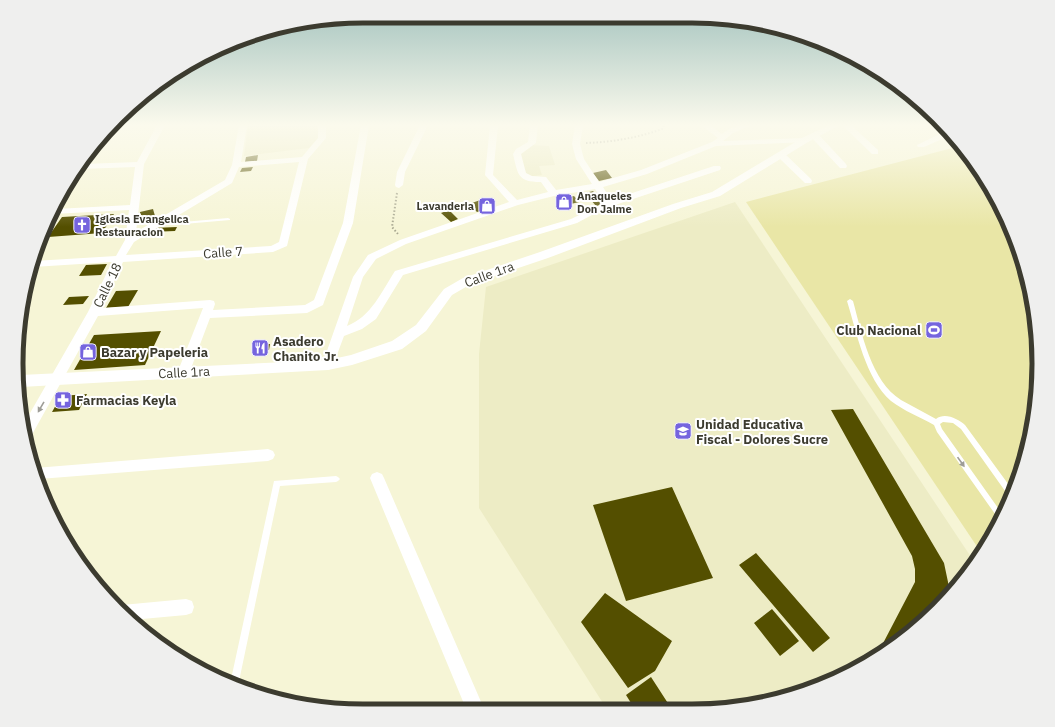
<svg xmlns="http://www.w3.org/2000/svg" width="1055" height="727" font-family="'IBM Plex Sans',sans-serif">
<rect width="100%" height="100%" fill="#f6f5d6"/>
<path fill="#edecc5" d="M248,125H317L319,138L309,148L244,156Z
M531,145L549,146L555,165L539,166L542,175L526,177L520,151Z
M735,202L975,563L937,609L845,675L759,704L692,711H608L479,508V354L486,287Z"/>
<path fill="#e9e6a6" d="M960,146L981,171L1013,232L1032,296L1039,364L1032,432L1012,497L982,554L746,202Z"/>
<path fill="#544f00" d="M258,155L257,161L245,162L246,157Z
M253,167L251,171L240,172L242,168Z
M606,170L612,178L599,181L593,173Z
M593,191L604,204L596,206L585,193Z
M574,196L579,202L563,206L558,200Z
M486,198L495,206L477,212L469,204Z
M153,209L155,216L150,219L141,221L140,212Z
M449,210L458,219L451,222L441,213Z
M114,214L102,233L48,237L62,217Z
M177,227L175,231L150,232L153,228Z
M107,264L101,275L79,276L86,265Z
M138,290L128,307L106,308L116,291Z
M89,296L83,304L63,305L69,297Z
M161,331L145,365L74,370L94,335Z
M270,344L269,350L256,351L257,345Z
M87,394L79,410L52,412L61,396Z
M853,409L944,563L948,582L949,595L937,609L879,651L915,582V569L912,556L831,410Z
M672,487L713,578L626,601L593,505Z
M756,553L830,638L813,652L739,565Z
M605,593L672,641L655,671L628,688L581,622Z
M772,609L799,641L780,656L754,623Z
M651,677L673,711H636L626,695Z"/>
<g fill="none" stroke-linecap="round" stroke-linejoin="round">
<path stroke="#a9a891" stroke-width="2" stroke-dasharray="1.5 2" stroke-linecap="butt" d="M586,143C612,142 637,138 662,129L664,126L662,125
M397,193L392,227L398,234"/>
<path fill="#fff" fill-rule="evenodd" d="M228,218L230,219V220L172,225H155L153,224L155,223H172Z
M850,299L853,301C862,334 871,381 901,400L936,419C945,412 958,419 965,425L1014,492L1011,499L1010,498L961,429L953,423L943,422L940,424L942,429L1003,515L1000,521L937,432L934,425C920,417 904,411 891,401C865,378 857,333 847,301Z
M336,476L338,477L340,479L338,481L336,482L280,486L238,686V687L230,684L274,481Z"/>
<path fill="#fff" fill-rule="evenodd" d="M157,125H165L144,164L136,232L225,180L232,165L239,125H247L241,162L302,157L318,138V125H326V138L308,159L287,246L273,252L123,262L102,308L210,300L214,301L215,304L213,310L305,305L314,300L343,223L361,125H369L353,223L324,302L323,305L307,313L210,318L190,371L188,374L184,376L180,374L178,371L203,308L98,316L29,440L26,441L22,427L88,312L112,262L33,267L34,261L116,256L125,240L129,210L52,214L56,209L130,205L135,167L81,169L84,164L137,162ZM299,162L279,242L271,246L126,255L134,242L232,183L239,167Z
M420,125H428L405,172L403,185L399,188L396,187L395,185L397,172Z
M490,125H498L493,175L517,200L548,192L541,182C517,182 518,174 513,154L516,149L528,142L530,125H538L536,143L521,154L526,173L532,176L546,177L556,190L592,184L576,159L572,144L575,125H583L580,144L584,159L599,182L641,170L712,142L718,138L701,125H710L722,134C731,126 741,125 752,125L733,133L723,141L805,138L809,140L805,142L716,146L647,174L603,187L611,200L714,166H720L721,168L720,170L603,209L577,223L403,275L376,319L362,329L344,336L332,368L328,370L324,368L322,365L353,277L368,255L400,240L509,202L485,175ZM595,189L604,203L571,219L395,271C382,291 371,317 347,326L363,277L376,259L406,244L518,205L554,196Z
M842,125H851L878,150V154H872Z
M946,131H948L951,135L924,147H918L917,145Z
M812,134H818L846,164L847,166L846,168H840L812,138Z
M778,153H784L811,179L812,181L811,183H805L778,157L777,155Z
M268,449L273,451L275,455L273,459L268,461L39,479L35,468Z
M377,472L382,474L384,478L485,711H467L370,478L372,474Z
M186,599L192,601L194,607L192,613L186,615L131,620L116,607L122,605Z"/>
<path fill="#fff" fill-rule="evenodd" d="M829,125H840L808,142L720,196L681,208L548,258L471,284L452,295L426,331L402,349L352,365L328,370L21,387V375L328,360L351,355L392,341L416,325L444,289L463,278L540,252L673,204L712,192L802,138Z"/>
</g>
<defs><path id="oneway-solid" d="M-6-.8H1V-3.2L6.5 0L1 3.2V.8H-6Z"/></defs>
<g fill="#9e9d97">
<use href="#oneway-solid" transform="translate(41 407) rotate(120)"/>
<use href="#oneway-solid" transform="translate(961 462) rotate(55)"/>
</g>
<linearGradient id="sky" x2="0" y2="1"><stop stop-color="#a4c3be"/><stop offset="0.55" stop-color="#fbfaed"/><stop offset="1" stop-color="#fbfaed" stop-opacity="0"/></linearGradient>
<rect width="1055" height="227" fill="url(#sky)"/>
<defs>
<symbol id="shop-square" viewBox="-11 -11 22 22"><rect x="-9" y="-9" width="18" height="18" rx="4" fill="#7564de" stroke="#fff"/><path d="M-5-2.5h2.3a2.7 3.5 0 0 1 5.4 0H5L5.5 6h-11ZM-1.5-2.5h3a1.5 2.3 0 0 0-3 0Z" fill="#fff"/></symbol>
<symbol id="church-square" viewBox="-11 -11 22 22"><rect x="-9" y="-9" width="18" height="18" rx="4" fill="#7564de" stroke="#fff"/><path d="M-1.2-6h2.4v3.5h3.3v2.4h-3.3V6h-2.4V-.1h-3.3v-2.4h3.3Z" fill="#fff"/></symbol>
<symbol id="stadium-square" viewBox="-11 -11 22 22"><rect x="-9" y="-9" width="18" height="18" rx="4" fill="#7564de" stroke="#fff"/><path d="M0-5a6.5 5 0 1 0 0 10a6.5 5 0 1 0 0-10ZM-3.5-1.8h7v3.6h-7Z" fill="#fff"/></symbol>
<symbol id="restaurant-square" viewBox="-11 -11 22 22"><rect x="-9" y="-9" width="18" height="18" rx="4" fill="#7564de" stroke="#fff"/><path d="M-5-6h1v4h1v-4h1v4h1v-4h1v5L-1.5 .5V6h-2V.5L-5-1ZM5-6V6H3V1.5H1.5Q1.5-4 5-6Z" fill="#fff"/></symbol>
<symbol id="pharmacy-square" viewBox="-11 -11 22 22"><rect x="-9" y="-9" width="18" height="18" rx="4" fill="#7564de" stroke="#fff"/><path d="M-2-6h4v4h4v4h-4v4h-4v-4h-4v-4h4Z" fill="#fff"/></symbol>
<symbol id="school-square" viewBox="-11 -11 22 22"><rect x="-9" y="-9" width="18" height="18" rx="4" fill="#7564de" stroke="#fff"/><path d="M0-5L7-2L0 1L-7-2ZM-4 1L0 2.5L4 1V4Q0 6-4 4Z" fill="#fff"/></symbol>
</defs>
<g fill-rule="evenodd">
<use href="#shop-square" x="554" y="192" width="20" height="20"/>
<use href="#shop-square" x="477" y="196" width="20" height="20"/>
<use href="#church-square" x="72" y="215" width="20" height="20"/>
<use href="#stadium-square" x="924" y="320" width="20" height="20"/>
<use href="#restaurant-square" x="250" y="338" width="20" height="20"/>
<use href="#shop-square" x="78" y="342" width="20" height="20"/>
<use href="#pharmacy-square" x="53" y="390" width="20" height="20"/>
<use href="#school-square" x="673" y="421" width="20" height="20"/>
</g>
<g text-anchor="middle" stroke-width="4" stroke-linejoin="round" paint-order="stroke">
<g font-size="11" font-weight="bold" fill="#3c3b2f" stroke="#fff" text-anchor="start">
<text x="577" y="200">Anaqueles<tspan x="577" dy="13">Don Jaime</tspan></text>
<text x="474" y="210" text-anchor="end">Lavanderia</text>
<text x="95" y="223">Iglesia Evangelica<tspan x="95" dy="13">Restauracion</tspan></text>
</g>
<g font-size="13" fill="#3c3b2f" stroke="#fff">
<text transform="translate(223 252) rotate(-4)" y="5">Calle 7</text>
<text transform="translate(489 274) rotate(-20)" y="5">Calle 1ra</text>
<text transform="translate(107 285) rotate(-64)" y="5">Calle 18</text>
<text transform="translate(184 372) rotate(-3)" y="5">Calle 1ra</text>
</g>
<g font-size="13" font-weight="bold" fill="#3c3b2f" stroke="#fff" text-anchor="start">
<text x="921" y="335" text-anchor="end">Club Nacional</text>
<text x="273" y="346">Asadero<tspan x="273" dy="15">Chanito Jr.</tspan></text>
<text x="101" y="357">Bazar y Papeleria</text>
<text x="76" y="405">Farmacias Keyla</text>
<text x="696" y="429">Unidad Educativa<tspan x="696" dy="15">Fiscal - Dolores Sucre</tspan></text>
</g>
</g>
<path d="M0 0H1055V727H0ZM363 23H692A340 340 0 0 1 1032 363V364A340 340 0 0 1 692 704H363A340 340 0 0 1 23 364V363A340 340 0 0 1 363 23Z" fill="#efefee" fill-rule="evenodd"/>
<path fill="none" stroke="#3c3b2f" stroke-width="5" d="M363 23H692A340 340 0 0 1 1032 363V364A340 340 0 0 1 692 704H363A340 340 0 0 1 23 364V363A340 340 0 0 1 363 23Z"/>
</svg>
